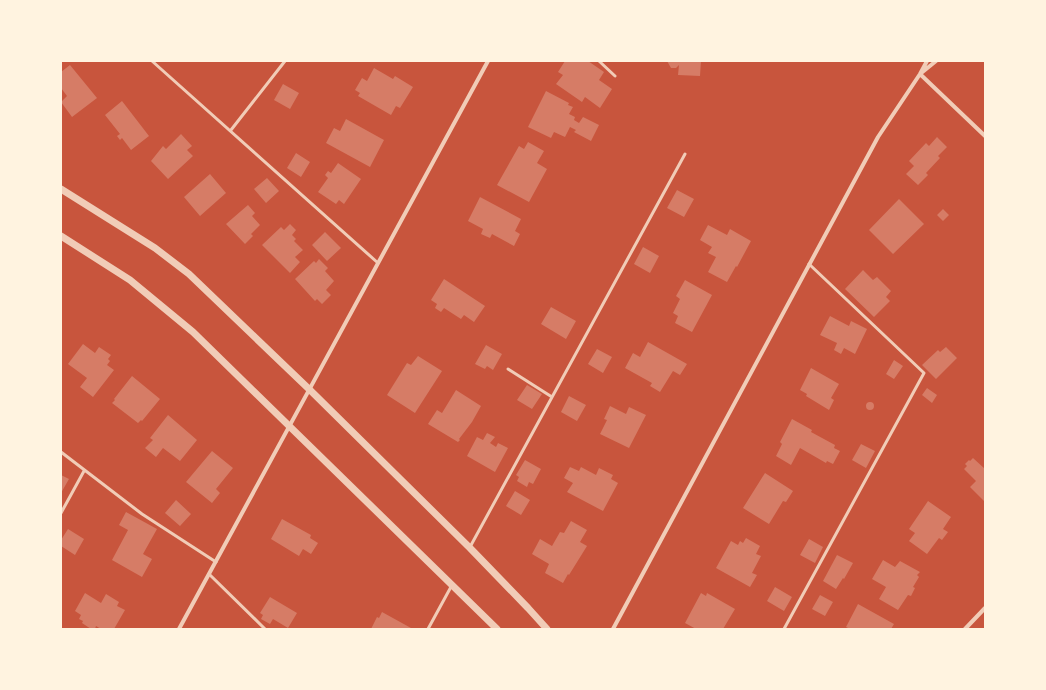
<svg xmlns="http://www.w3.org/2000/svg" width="1046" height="690" font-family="'Work Sans',sans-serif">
<rect width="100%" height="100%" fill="#c8553d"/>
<path fill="#d67c66" d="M565,61H588L604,72L599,80L612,89L600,108L585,97L582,102L556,84L563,75L558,72Z
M667,61H701L700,76L678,75L679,65L676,68H671Z
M70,65L97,98L72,117L61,102L67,96L61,88V72Z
M374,68L393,79L395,76L413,87L400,108L396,106L391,115L358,96L360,93L355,90L362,78L367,81Z
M283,84L299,93L290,109L274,100Z
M546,91L569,103L568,105L573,107L569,114L575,117L574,120L579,123L583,117L599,125L591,141L574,132L576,130L570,127L565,137L554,132L551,138L528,127Z
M122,101L149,136L131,150L122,138L120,140L117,136L120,134L105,115Z
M346,119L384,140L370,167L326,143L334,128L340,131Z
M181,134L192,146L187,150L193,156L168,179L151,161L163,146L166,149Z
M937,137L947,147L938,156L940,158L926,173L928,175L918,185L906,174L914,166L909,161L926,143L929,146Z
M528,142L544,151L537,163L547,169L529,202L497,185L519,146L524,149Z
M296,153L310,162L301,177L287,168Z
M338,163L361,179L344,204L339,200L336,204L318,192L328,178L325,175L328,171L331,173Z
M210,174L226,193L200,216L184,197Z
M267,178L279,191L266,203L254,189Z
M677,190L694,199L684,217L667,208Z
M480,197L521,219L515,231L520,234L514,246L492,234L490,238L481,234L483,229L468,221Z
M899,199L924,224L893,254L869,230Z
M248,205L255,213L252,216L260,225L251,234L253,236L245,244L226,224Z
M943,209L949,215L943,221L937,215Z
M290,224L296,230L292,235L296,239L294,241L303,250L295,257L300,262L290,273L262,245L281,227L284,230Z
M708,225L727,235L730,229L751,241L737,267L736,266L727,282L708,272L716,257L708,253L712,247L700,240Z
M325,232L341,248L327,261L312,245Z
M643,247L659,256L650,273L634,264Z
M319,259L328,268L325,271L334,281L326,290L331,295L322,304L317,299L315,301L295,279L314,261L316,263Z
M863,270L873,280L877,277L891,291L886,297L890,301L874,317L845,289Z
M444,279L485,306L474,322L464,315L461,319L444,308L441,312L435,308L437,304L431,300Z
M685,280L712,295L692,332L675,323L678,316L673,313L680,299L676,296Z
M551,307L576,321L566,339L541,324Z
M830,316L849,326L851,321L867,329L855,354L844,348L841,354L834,350L837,343L820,335Z
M648,342L687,364L680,375L673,371L660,392L650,386L652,383L625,368L633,353L640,357Z
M83,344L95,353L99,347L111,355L108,359L110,361L107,365L114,370L93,397L80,387L87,378L68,364Z
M486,345L502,354L493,370L487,366L485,369L475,364Z
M946,347L957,358L936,379L922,365L938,350L940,352Z
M597,349L612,357L603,373L588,364Z
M418,356L442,371L415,413L387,395L407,363L411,365Z
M894,360L903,366L894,379L886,374Z
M811,368L839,384L831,398L834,400L829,410L806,396L807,394L800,390Z
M132,376L160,399L142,421L141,420L138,423L112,403L115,400L114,399Z
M527,385L542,394L532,409L517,400Z
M927,388L937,395L932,403L922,395Z
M456,390L481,406L472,422L459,439L460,440L458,442L428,424L437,410L442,413Z
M569,396L586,405L577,421L561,412Z
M866 406a4 4 0 1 1 8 0a4 4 0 1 1-8 0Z
M610,406L626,414L629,407L646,415L629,448L600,434L607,420L604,419Z
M168,415L197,440L180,461L163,448L156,457L145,448L153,440L150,438Z
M792,419L812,430L811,432L835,445L834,448L840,451L833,464L827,461L826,463L800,448L791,465L776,456L782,444L780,442Z
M487,433L495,437L490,443L496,447L498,443L508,448L495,472L467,456L477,437L483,440Z
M861,444L875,451L866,468L852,460Z
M212,451L233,468L216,489L220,493L212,503L186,482Z
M973,458L985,469V502L970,487L976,481L964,469L967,466L965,464L969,460L970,461Z
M525,460L541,469L533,484L529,482L527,487L517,481L519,477L516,475Z
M570,467L579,471L581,467L596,475L599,468L613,475L611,479L618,483L603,511L567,492L573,483L564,478Z
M765,473L793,491L786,502L783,501L769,524L743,508Z
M61,475L69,479L61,493Z
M515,491L530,500L521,515L506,506Z
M176,500L191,514L180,526L165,513Z
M928,501L951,517L943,529L948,532L942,540L939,538L927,554L909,541L915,533L909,529Z
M126,512L157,529L143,554L152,559L142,577L112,560L128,530L119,525Z
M282,519L311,535L310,538L318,543L311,554L303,549L299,556L271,539Z
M571,521L587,530L580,542L587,546L569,575L568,574L563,583L545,573L549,564L532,554L540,539L552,546L560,532L564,533Z
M68,529L84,539L75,555L61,546V540Z
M746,538L760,546L756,554L761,556L752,573L757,575L750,587L716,568L731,541L738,545L740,541L743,543Z
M809,539L823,547L815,563L800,555Z
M837,555L853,563L844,579L843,578L836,589L823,581Z
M883,560L895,567L900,561L920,572L917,575L919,577L913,587L915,588L911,596L908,595L898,610L879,599L886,587L872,579Z
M775,587L792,597L784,611L767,601Z
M85,593L101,603L106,594L119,602L117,606L125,610L114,629H101L96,626L95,629H91L82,623L83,621L79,619L81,615L75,611Z
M701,593L706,596L707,593L735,609L723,629H696L685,623Z
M820,595L833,602L825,616L812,609Z
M270,597L297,613L288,628L273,619L270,624L261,619L263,615L260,613Z
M858,604L894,624L891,629H850L846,627Z
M382,612L411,628V629H371L377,617L379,618Z"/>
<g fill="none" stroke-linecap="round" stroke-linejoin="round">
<path stroke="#f1ccb7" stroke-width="3" d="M152,61L378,263
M599,61L615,76
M231,130L285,61
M508,369L552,397
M61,452L142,514L216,562
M61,513L84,471
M470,547L685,154
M209,574L265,629
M428,629L452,585
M784,629L924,373L809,264"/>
<path stroke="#f1ccb7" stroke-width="4" d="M936,61L920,74L985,136
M179,629C283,440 385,250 488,61
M613,629L878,137L920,74L927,61
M965,629L985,608"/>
<path stroke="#f1ccb7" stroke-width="7" d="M61,189L155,248L189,274L310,390L470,548L528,608L547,629
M61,236L130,280L193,332L497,629"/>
</g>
<rect width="1046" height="690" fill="none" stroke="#fff3e0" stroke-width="124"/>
</svg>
